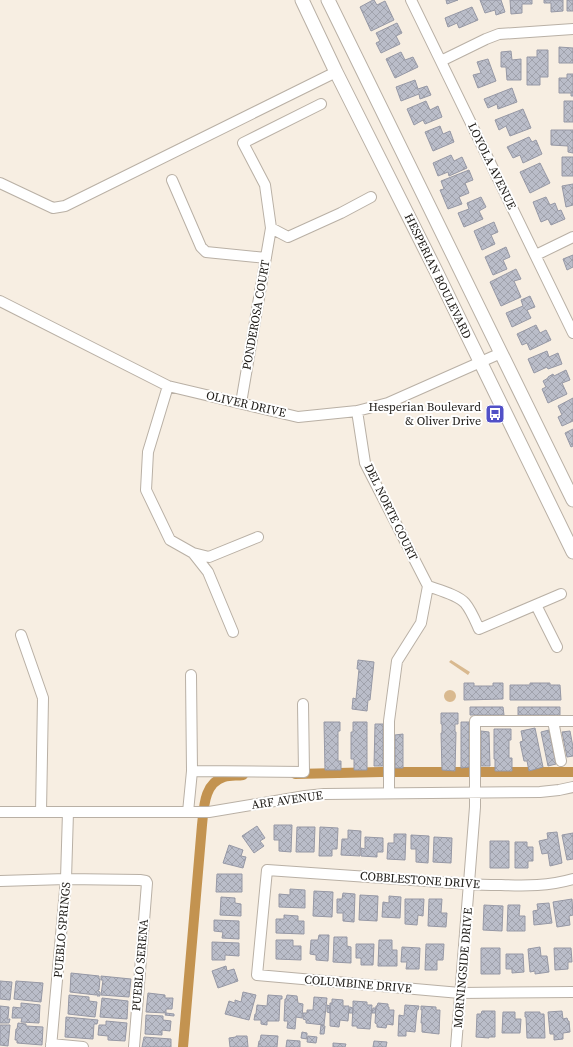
<svg xmlns="http://www.w3.org/2000/svg" width="573" height="1047" font-family="'Source Serif 4',serif">
<defs>
<pattern id="building-cross-hatch" width="8" height="8" patternUnits="userSpaceOnUse"><rect width="8" height="8" fill="#babdc9"/><path d="M0 0l8 8M0 8l8-8" fill="none" stroke="#a0a2ac"/></pattern>
</defs>
<rect width="100%" height="100%" fill="#f7eee2"/>
<path fill="#d9b98f" d="M451,660L470,672L468,675L449,662Z
M444 696a6 6 0 1 1 12 0a6 6 0 1 1-12 0Z"/>
<g fill="none" stroke-linecap="round" stroke-linejoin="round">
<path stroke="#c39350" stroke-width="10" d="M295,774L381,772H573
M183,1047L202,825C204,807 204,783 224,777C230,775 237,776 243,775"/>
</g>
<path fill="url(#building-cross-hatch)" stroke="#9698a5" d="M373,0H374L377,5L385,1L394,20L371,31L360,7Z
M446,0H458L447,4Z
M480,0H501L505,12L496,15L495,10L485,13Z
M510,0H532V4H522V13L511,14Z
M544,0H563V11L551,12V3H544Z
M567,0H573V11H567Z
M472,7L478,20L459,28L457,23L448,27L445,18Z
M397,23L402,33L396,36L400,44L381,53L376,43L380,41L376,33Z
M559,47L573,48V63H559Z
M537,50H548V77H540V85H527V57H537Z
M511,51L512,60L521,59V80H507L506,67H501V52Z
M401,52L405,60L413,57L418,67L395,78L386,59Z
M488,59L496,81L478,88L473,75L481,73L477,62Z
M567,74H573V96H571V93H559V78H567Z
M415,80L418,89L427,86L431,95L420,99L419,94L401,101L396,87Z
M512,88L517,102L498,109L497,104L488,108L484,99Z
M426,101L430,110L438,106L442,117L425,124L423,120L414,125L407,109Z
M564,101H573V122H564Z
M523,109L531,128L510,136L506,126L499,130L495,120Z
M440,126L443,134L450,131L454,142L433,151L425,132Z
M551,130H573V153L568,152V146L551,145Z
M529,137L532,142L536,140L542,154L523,163L520,155L513,158L507,147Z
M451,155L454,161L462,157L467,168L449,176L448,172L438,176L433,163Z
M562,157H573V176H562Z
M540,163L550,183L530,193L520,172Z
M469,170L473,180L465,183L469,193L459,197L462,204L448,209L440,190L444,189L441,181Z
M573,184V205L566,207L562,186Z
M481,197L486,207L479,211L483,219L464,227L458,213L469,209L467,203Z
M546,197L550,205L555,203L558,211L561,210L565,219L551,225L548,219L541,222L533,202Z
M494,222L498,232L491,235L495,244L482,250L474,231Z
M506,247L510,257L503,260L507,269L493,275L485,257Z
M573,255V267L567,270L563,259Z
M516,269L521,279L514,281L521,297L501,306L490,282Z
M530,296L535,307L527,310L531,318L512,327L506,313L523,306L521,300Z
M536,325L540,333L546,330L551,340L530,350L527,343L522,345L517,334Z
M547,351L549,357L558,353L562,364L548,369L547,367L534,373L528,359Z
M566,370L570,380L562,383L567,394L548,403L542,389L546,387L543,381L548,378V377L553,374L554,376Z
M573,398V421L562,426L558,417L562,415L558,406Z
M573,429V446L571,447L565,433Z
M358,660L374,662L370,700H368L367,711L352,709L353,698L356,699L359,669H357Z
M464,683H474V686H493V683H503V699L464,700Z
M530,683H550V685H560L561,700H510V685H530Z
M470,707H503L504,715H470Z
M518,707H560V715H518Z
M441,713H458V724H455V732H456L455,771L442,770L441,733H442V724H441Z
M324,722H340V731H338V761H341V770H325Z
M353,722H367V770H354V759H351V732H353Z
M461,722H469V767L461,768Z
M375,724H383V766H374Z
M535,728L543,767L529,771L527,761H524L520,742L523,741L521,731Z
M494,729H511V740H509V758H512V771H495V759H494Z
M549,730L556,764L548,766L541,732Z
M481,731L489,732L490,766H481Z
M570,731L573,747V756L567,757L562,732Z
M403,734V768H395V735Z
M274,825H292L291,852L279,851V840H274Z
M257,826L265,838L260,841L264,846L254,853L242,836Z
M297,827H315L314,852H296Z
M320,827L338,828L337,849H332V856H319Z
M348,830L361,831L360,856L341,855L342,839H348Z
M557,832L562,863L550,866L548,853L542,854L539,841L548,839L547,833Z
M573,833V859L567,860L562,835Z
M394,834H406L405,860L387,859L388,843H394Z
M411,835L429,836L428,863L416,862V849H411Z
M365,837L383,838V852H377V857L361,856V848L365,849Z
M434,837L452,838L451,863L433,862Z
M490,841H509V868H490Z
M515,842H527V847H533V861H528V868H515Z
M229,845L243,850L241,856L246,857L243,868L223,863Z
M217,874H242V892H216Z
M290,889L305,890V908L279,907V894L290,895Z
M314,891L333,892L332,917L313,916Z
M343,893L355,894L354,922L343,921V913H337V899H342Z
M360,895L378,896L377,921L359,920Z
M389,896L401,897L400,918L382,917L383,902L389,903Z
M221,897L235,898V903L241,904V916L220,915Z
M405,899H424L423,916L418,915L417,925L405,924Z
M429,899H442L441,913H447L446,927L428,926Z
M572,899L573,915L569,916L570,925L557,927L553,902Z
M549,903L552,923L534,925L533,911L538,910L537,904Z
M484,905L503,906L502,931L483,930Z
M508,905H520L519,916H525V931H507Z
M284,915L298,916V921H304V934L276,933V919H284Z
M214,920L239,921V939L222,938L223,932L214,931Z
M319,935H329L328,961L316,960V955L310,954L311,940H318Z
M334,937H347V946L351,947V963L333,962Z
M276,940H293V946H301V960L276,959Z
M379,940H392V950H397V966H378Z
M212,942L239,943V956L225,955V960H212Z
M356,944H374L373,965H361V958H356Z
M426,944H444L443,960H437V970H425Z
M402,947L420,948L419,969H406L407,962H401Z
M540,947L541,956H547L549,972L535,974V971L530,972L528,949Z
M481,948H500V974H481Z
M554,948H571L572,962H568V969L555,970Z
M506,954H523L524,972L512,973V969H506Z
M226,966L227,971L234,969L238,981L218,988L212,971Z
M71,973L99,976V979H100L99,990H98V991L100,992V996H97V994H96V995L70,992Z
M101,976L131,979L129,997L101,995L103,980H101Z
M0,981L12,982L10,1000L0,999Z
M16,981L43,983L41,1002L14,999Z
M243,992L256,995L249,1020L225,1014L229,1001L235,1003V1000L241,1002Z
M148,993L165,995V998H173L172,1009H166V1013L146,1012Z
M69,995L89,997V1001L97,1002L95,1017L68,1014Z
M268,995L282,996V999H280L279,1021H267V1025L261,1024V1020H254L255,1014H256L257,1005L267,1006Z
M287,995L297,996L298,1003L303,1004L302,1018L296,1017L295,1029L287,1028L288,1021H284L285,999H286Z
M314,997L327,998L324,1025L306,1023V1020L303,1019V1013H307V1010H313Z
M102,998L128,1001L127,1019L100,1017Z
M332,999L343,1000V1006H349L348,1021L340,1020L339,1027L330,1026V1003H332Z
M353,1001L367,1002V1005H372L370,1029L357,1028V1026H352L353,1006Z
M21,1003L40,1005L39,1023L21,1022L22,1018H12L13,1007L21,1008Z
M378,1003L388,1004V1007H389V1010H394L393,1025L387,1024L386,1028L377,1027V1024L375,1023L376,1006H377Z
M327,1005L330,1006V1013L327,1012Z
M405,1005L419,1006L418,1010H417L415,1032L406,1031V1036H398L399,1015L404,1016Z
M0,1006L9,1007L8,1018H7V1019H10L9,1023H0Z
M421,1006L436,1007V1010H440L439,1034L422,1032V1023H421L422,1010H421Z
M350,1007L353,1008V1013H349Z
M373,1008H376L375,1013H372Z
M482,1011H495V1037H489V1038L476,1037L477,1014H481Z
M562,1011L563,1019L567,1018L568,1021H569L570,1032L563,1033V1039L554,1040V1034H550L548,1012Z
M503,1012H515V1019H521L520,1033H502Z
M525,1012H540V1014H544L545,1038H527L526,1017H525Z
M166,1013L174,1014V1016L165,1015Z
M146,1015L163,1016V1020L171,1021L170,1031L162,1030V1035L145,1034Z
M66,1017L98,1020L97,1024H94L93,1039L65,1037Z
M106,1021L127,1023L125,1041L108,1040V1036L98,1035L99,1025H106Z
M18,1023L26,1024V1026L43,1027L42,1045L17,1043V1040H15L16,1029H17Z
M0,1025H10L8,1046L0,1045Z
M321,1025L325,1026L324,1034H320Z
M302,1032L307,1033V1039L301,1038Z
M261,1035L278,1036L277,1047H258L259,1041H260Z
M236,1036H247L248,1047H230L229,1038L236,1037Z
M308,1036L317,1037L316,1043L307,1042Z
M144,1037L171,1039V1047H142Z
M287,1040L300,1041V1047H286Z
M374,1041L387,1042L386,1047H373Z
M333,1043L346,1044L345,1047H333Z"/>
<g fill="none" stroke-linecap="round" stroke-linejoin="round">
<defs>
<path id="minor" d="M411,0L573,333
M441,61L486,39L499,34L573,29
M172,180L201,247L206,252L266,258
M0,183L53,208L65,206L336,72
M271,228L288,237L341,213L371,197
M536,255L573,237
M0,301L168,386L298,417L357,411L388,403L501,353
M168,386L148,452L146,490L170,540L193,553L209,557L258,537
M241,403L271,228L265,185L243,143L321,104
M357,411L365,463L428,586
M193,553L208,572L233,632
M428,586C439,590 458,595 465,603C471,610 475,620 479,629L561,594
M536,605L557,647
M21,635L43,698L41,812
M553,721L561,761
M192,771L304,772L303,704
M389,793V721L397,661L421,623L428,586
M0,812H209L305,796L324,794L540,792L559,790L573,787
M188,812L192,771L191,675
M573,879C549,886 526,886 501,885C491,885 480,885 470,884L267,870L257,975L460,993L573,992
M0,881L66,879L140,880L146,881L147,883L134,1047
M51,1044L83,1047
M51,1047L66,879L68,812
M456,1047L475,807V721H573"/>
<path id="major" d="M302,0L336,72L436,271L573,552
M328,0L573,500"/>
</defs>
<use href="#minor" stroke="#b9b0a5" stroke-width="12"/>
<use href="#major" stroke="#b9b0a5" stroke-width="15"/>
<use href="#minor" stroke="#fff" stroke-width="10"/>
<use href="#major" stroke="#fff" stroke-width="13"/>
</g>
<defs>
<symbol id="bus-square" viewBox="-11 -11 22 22"><rect x="-9" y="-9" width="18" height="18" rx="4" fill="#5150c7" stroke="#fff"/><path d="M-5-6H5V4H4V6H2V4H-2V6H-4V4H-5ZM-3.5-4V0h7V-4ZM-3.5 1.2v1.5H-2V1.2ZM2 1.2v1.5H3.5V1.2Z" fill="#fff"/></symbol>
</defs>
<g fill-rule="evenodd">
<use href="#bus-square" x="484" y="403" width="22" height="22"/>
</g>
<g text-anchor="middle" stroke-width="4" stroke-linejoin="round" paint-order="stroke">
<g font-size="12" fill="#23201c" stroke="#fff">
<text transform="translate(492 166) rotate(64)" y="4">LOYOLA AVENUE</text>
<text transform="translate(438 276) rotate(64)" y="4">HESPERIAN BOULEVARD</text>
<text transform="translate(256 315) rotate(-80)" y="4">PONDEROSA COURT</text>
<text transform="translate(246 404) rotate(13)" y="4">OLIVER DRIVE</text>
<text transform="translate(391 512) rotate(64)" y="4">DEL NORTE COURT</text>
<text transform="translate(287 800) rotate(-8)" y="4">ARF AVENUE</text>
<text transform="translate(420 880) rotate(4)" y="4">COBBLESTONE DRIVE</text>
<text transform="translate(62 930) rotate(-85)" y="4">PUEBLO SPRINGS</text>
<text transform="translate(140 965) rotate(-85)" y="4">PUEBLO SERENA</text>
<text transform="translate(463 968) rotate(-85)" y="4">MORNINGSIDE DRIVE</text>
<text transform="translate(358 984) rotate(5)" y="4">COLUMBINE DRIVE</text>
</g>
<g font-size="12" fill="#23201c" stroke="#fff" text-anchor="end">
<text x="481" y="411">Hesperian Boulevard<tspan x="481" dy="14">&amp; Oliver Drive</tspan></text>
</g>
</g>
</svg>
